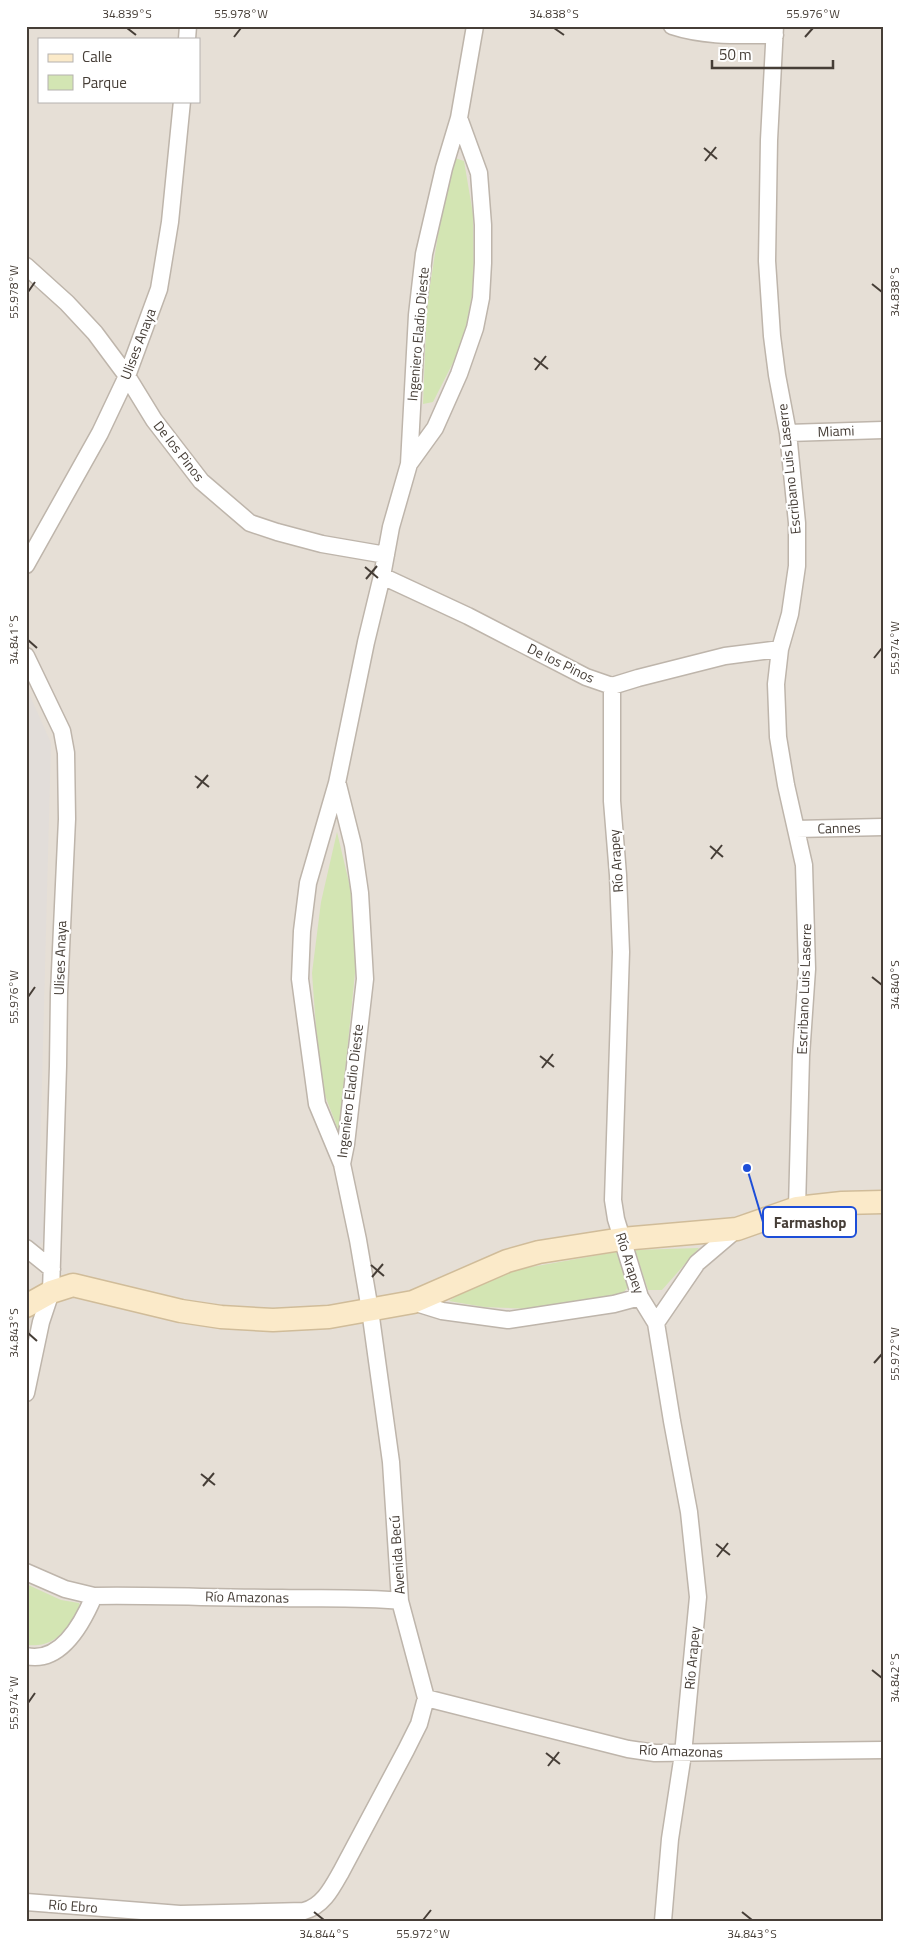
<svg xmlns="http://www.w3.org/2000/svg" width="909" height="1947" font-family="'Titillium Web',sans-serif">
<rect width="100%" height="100%" fill="#f3eee8"/>
<path fill="#e6dfd6" fill-rule="evenodd" d="M26,26H883V1921H26ZM39,39H199V101H39Z"/>
<path fill="#e2ddd9" d="M26,687L51,743L40,1157L45,1240L37,1247L26,1235Z"/>
<path fill="#d3e5b3" d="M455,158L464,161L473,214L474,284L463,343L433,402L423,404L427,305L440,222Z
M337,832L351,891L356,963L339,1132L323,1090L316,1027L312,973L321,902Z
M699,1248L662,1290H648L635,1250Z
M616,1252L630,1284L621,1296L532,1309L484,1307L449,1301L480,1281L520,1269Z
M26,1584L61,1600L79,1603L81,1608C69,1625 59,1643 38,1645C33,1645 30,1646 26,1644Z"/>
<g fill="none" stroke-linecap="round" stroke-linejoin="round">
<defs>
<path id="street" d="M672,26C705,37 740,35 775,35
M775,26L769,140L767,261L772,336L777,375L788,433L797,523V566L790,614L780,649L776,684L778,737L786,785L804,865L807,969L801,1056L797,1208
M187,39L188,26
M26,266L67,303L95,333L127,376L154,420L201,481L250,523L277,532L322,544L386,555
M788,433L883,430
M409,464L435,428L459,374L475,328L481,298L483,263V225L479,173L459,118
M26,565L100,433L127,376L159,289L170,222L182,101
M382,576L468,616L586,677L612,686L638,678L725,656L780,649
M26,656L62,731L66,753L67,819L59,993L58,1066L51,1292L41,1322L26,1393
M612,686V801L618,875L621,952L613,1200L616,1219L640,1297L656,1323L672,1421L689,1512L698,1597L683,1754L670,1839L663,1921
M338,785L353,845L360,893L365,979L346,1144L342,1164
M796,829L883,827
M26,1248L52,1269
M413,1302L442,1311L508,1320L614,1304L640,1297
M656,1323L697,1263L737,1229
M26,1572L65,1589L94,1596C83,1622 61,1664 26,1656
M94,1596C157,1595 219,1598 282,1598C322,1599 359,1597 400,1601
M426,1698L628,1749L655,1753L883,1750
M26,1902L180,1914L304,1911C323,1906 332,1888 341,1872L406,1750L419,1724L426,1698L400,1601L391,1462L370,1310L358,1240L342,1164L317,1104L300,979L302,931L308,883L337,783L366,642L382,576L391,527L409,464L417,315L424,254L444,168L459,118L475,26"/>
<path id="secondary" d="M26,1306L51,1292L73,1285L181,1311L221,1317L273,1320L329,1317L413,1302L507,1261L539,1252L622,1239L737,1229L797,1208L842,1203L883,1202"/>
</defs>
<use href="#street" stroke="#beb5ab" stroke-width="19"/>
<use href="#secondary" stroke="#d0bc99" stroke-width="25"/>
<use href="#street" stroke="#fff" stroke-width="16"/>
<use href="#secondary" stroke="#fbeac9" stroke-width="22"/>
</g>
<path fill="none" stroke="#463e37" stroke-width="2" d="M127,28L136,35M554,28L564,35M234,37L241,28M805,37L813,28M704,148L717,159M705,161L716,147M872,284L882,292M28,292L35,282M534,358L548,369M535,370L546,356M365,567L378,578M366,579L377,566M28,640L37,648M874,658L882,648M195,776L209,787M197,788L208,775M710,846L723,857M711,859L722,845M872,977L882,985M28,997L35,987M540,1056L554,1067M542,1068L553,1054M371,1265L384,1276M372,1277L383,1264M28,1333L37,1341M874,1363L882,1354M201,1474L215,1485M203,1486L214,1473M716,1544L730,1555M717,1557L728,1543M872,1670L882,1678M28,1703L35,1693M546,1753L560,1764M548,1766L559,1752M314,1912L324,1920M742,1912L752,1920M423,1920L431,1910"/>
<g text-anchor="middle" stroke-width="4.5" stroke-linejoin="round" paint-order="stroke">
<g font-size="14" fill="#463e37" stroke="#fff">
<text transform="translate(418 334) rotate(-85)" y="5">Ingeniero Eladio Dieste</text>
<text transform="translate(138 344) rotate(-69)" y="5">Ulises Anaya</text>
<text transform="translate(836 431) rotate(-2)" y="5">Miami</text>
<text transform="translate(179 451) rotate(52)" y="5">De los Pinos</text>
<text transform="translate(789 469) rotate(-96)" y="5">Escribano Luis Laserre</text>
<text transform="translate(561 663) rotate(26)" y="5">De los Pinos</text>
<text transform="translate(839 828) rotate(-1)" y="5">Cannes</text>
<text transform="translate(616 861) rotate(-94)" y="5">Río Arapey</text>
<text transform="translate(60 958) rotate(-88)" y="5">Ulises Anaya</text>
<text transform="translate(804 989) rotate(-88)" y="5">Escribano Luis Laserre</text>
<text transform="translate(350 1091) rotate(-83)" y="5">Ingeniero Eladio Dieste</text>
<text transform="translate(630 1263) rotate(72)" y="5">Río Arapey</text>
<text transform="translate(397 1555) rotate(-94)" y="5">Avenida Becú</text>
<text transform="translate(247 1597) rotate(1)" y="5">Río Amazonas</text>
<text transform="translate(692 1658) rotate(-85)" y="5">Río Arapey</text>
<text transform="translate(681 1751) rotate(2)" y="5">Río Amazonas</text>
<text transform="translate(73 1906) rotate(4)" y="5">Río Ebro</text>
</g>
</g>
<path fill="none" stroke="#1d4ed8" stroke-width="2" d="M747 1168L763 1222"/>
<circle fill="#1d4ed8" stroke="#fff" stroke-width="2" cx="747" cy="1168" r="5"/>
<rect fill="#fff" stroke="#1d4ed8" stroke-width="2" x="763" y="1207" width="93" height="30" rx="5"/>
<g font-size="15" text-anchor="middle" font-weight="bold" fill="#463e37">
<text x="810" y="1228">Farmashop</text>
</g>
<rect width="909" height="1947" fill="none" stroke="#ffffff" stroke-width="55"/>
<rect x="38" y="38" width="162" height="65" fill="#ffffff" stroke="#b5b2af"/>
<rect x="48" y="54" width="25" height="8" fill="#fbeac9" stroke="#b5b2af"/>
<text x="82" y="62" font-size="15" fill="#463e37">Calle</text>
<rect x="48" y="75" width="25" height="15" fill="#d3e5b3" stroke="#b5b2af"/>
<text x="82" y="88" font-size="15" fill="#463e37">Parque</text>
<path d="M712 60v8h121v-8" fill="none" stroke="#463e37" stroke-width="2.5"/>
<text x="719" y="60" font-size="15" fill="#463e37" stroke="#ffffff" stroke-width="4" paint-order="stroke">50 m</text>
<rect x="28" y="28" width="854" height="1892" fill="none" stroke="#463e37" stroke-width="2"/>
<g font-size="12" text-anchor="middle" fill="#463e37">
<text x="127" y="18">34.839°S</text>
<text x="241" y="18">55.978°W</text>
<text x="554" y="18">34.838°S</text>
<text x="813" y="18">55.976°W</text>
<text transform="translate(14 292) rotate(-90)" y="4">55.978°W</text>
<text transform="translate(895 292) rotate(-90)" y="4">34.838°S</text>
<text transform="translate(14 640) rotate(-90)" y="4">34.841°S</text>
<text transform="translate(895 648) rotate(-90)" y="4">55.974°W</text>
<text transform="translate(895 985) rotate(-90)" y="4">34.840°S</text>
<text transform="translate(14 997) rotate(-90)" y="4">55.976°W</text>
<text transform="translate(14 1333) rotate(-90)" y="4">34.843°S</text>
<text transform="translate(895 1354) rotate(-90)" y="4">55.972°W</text>
<text transform="translate(895 1678) rotate(-90)" y="4">34.842°S</text>
<text transform="translate(14 1703) rotate(-90)" y="4">55.974°W</text>
<text x="324" y="1938">34.844°S</text>
<text x="423" y="1938">55.972°W</text>
<text x="752" y="1938">34.843°S</text>
</g>
</svg>
